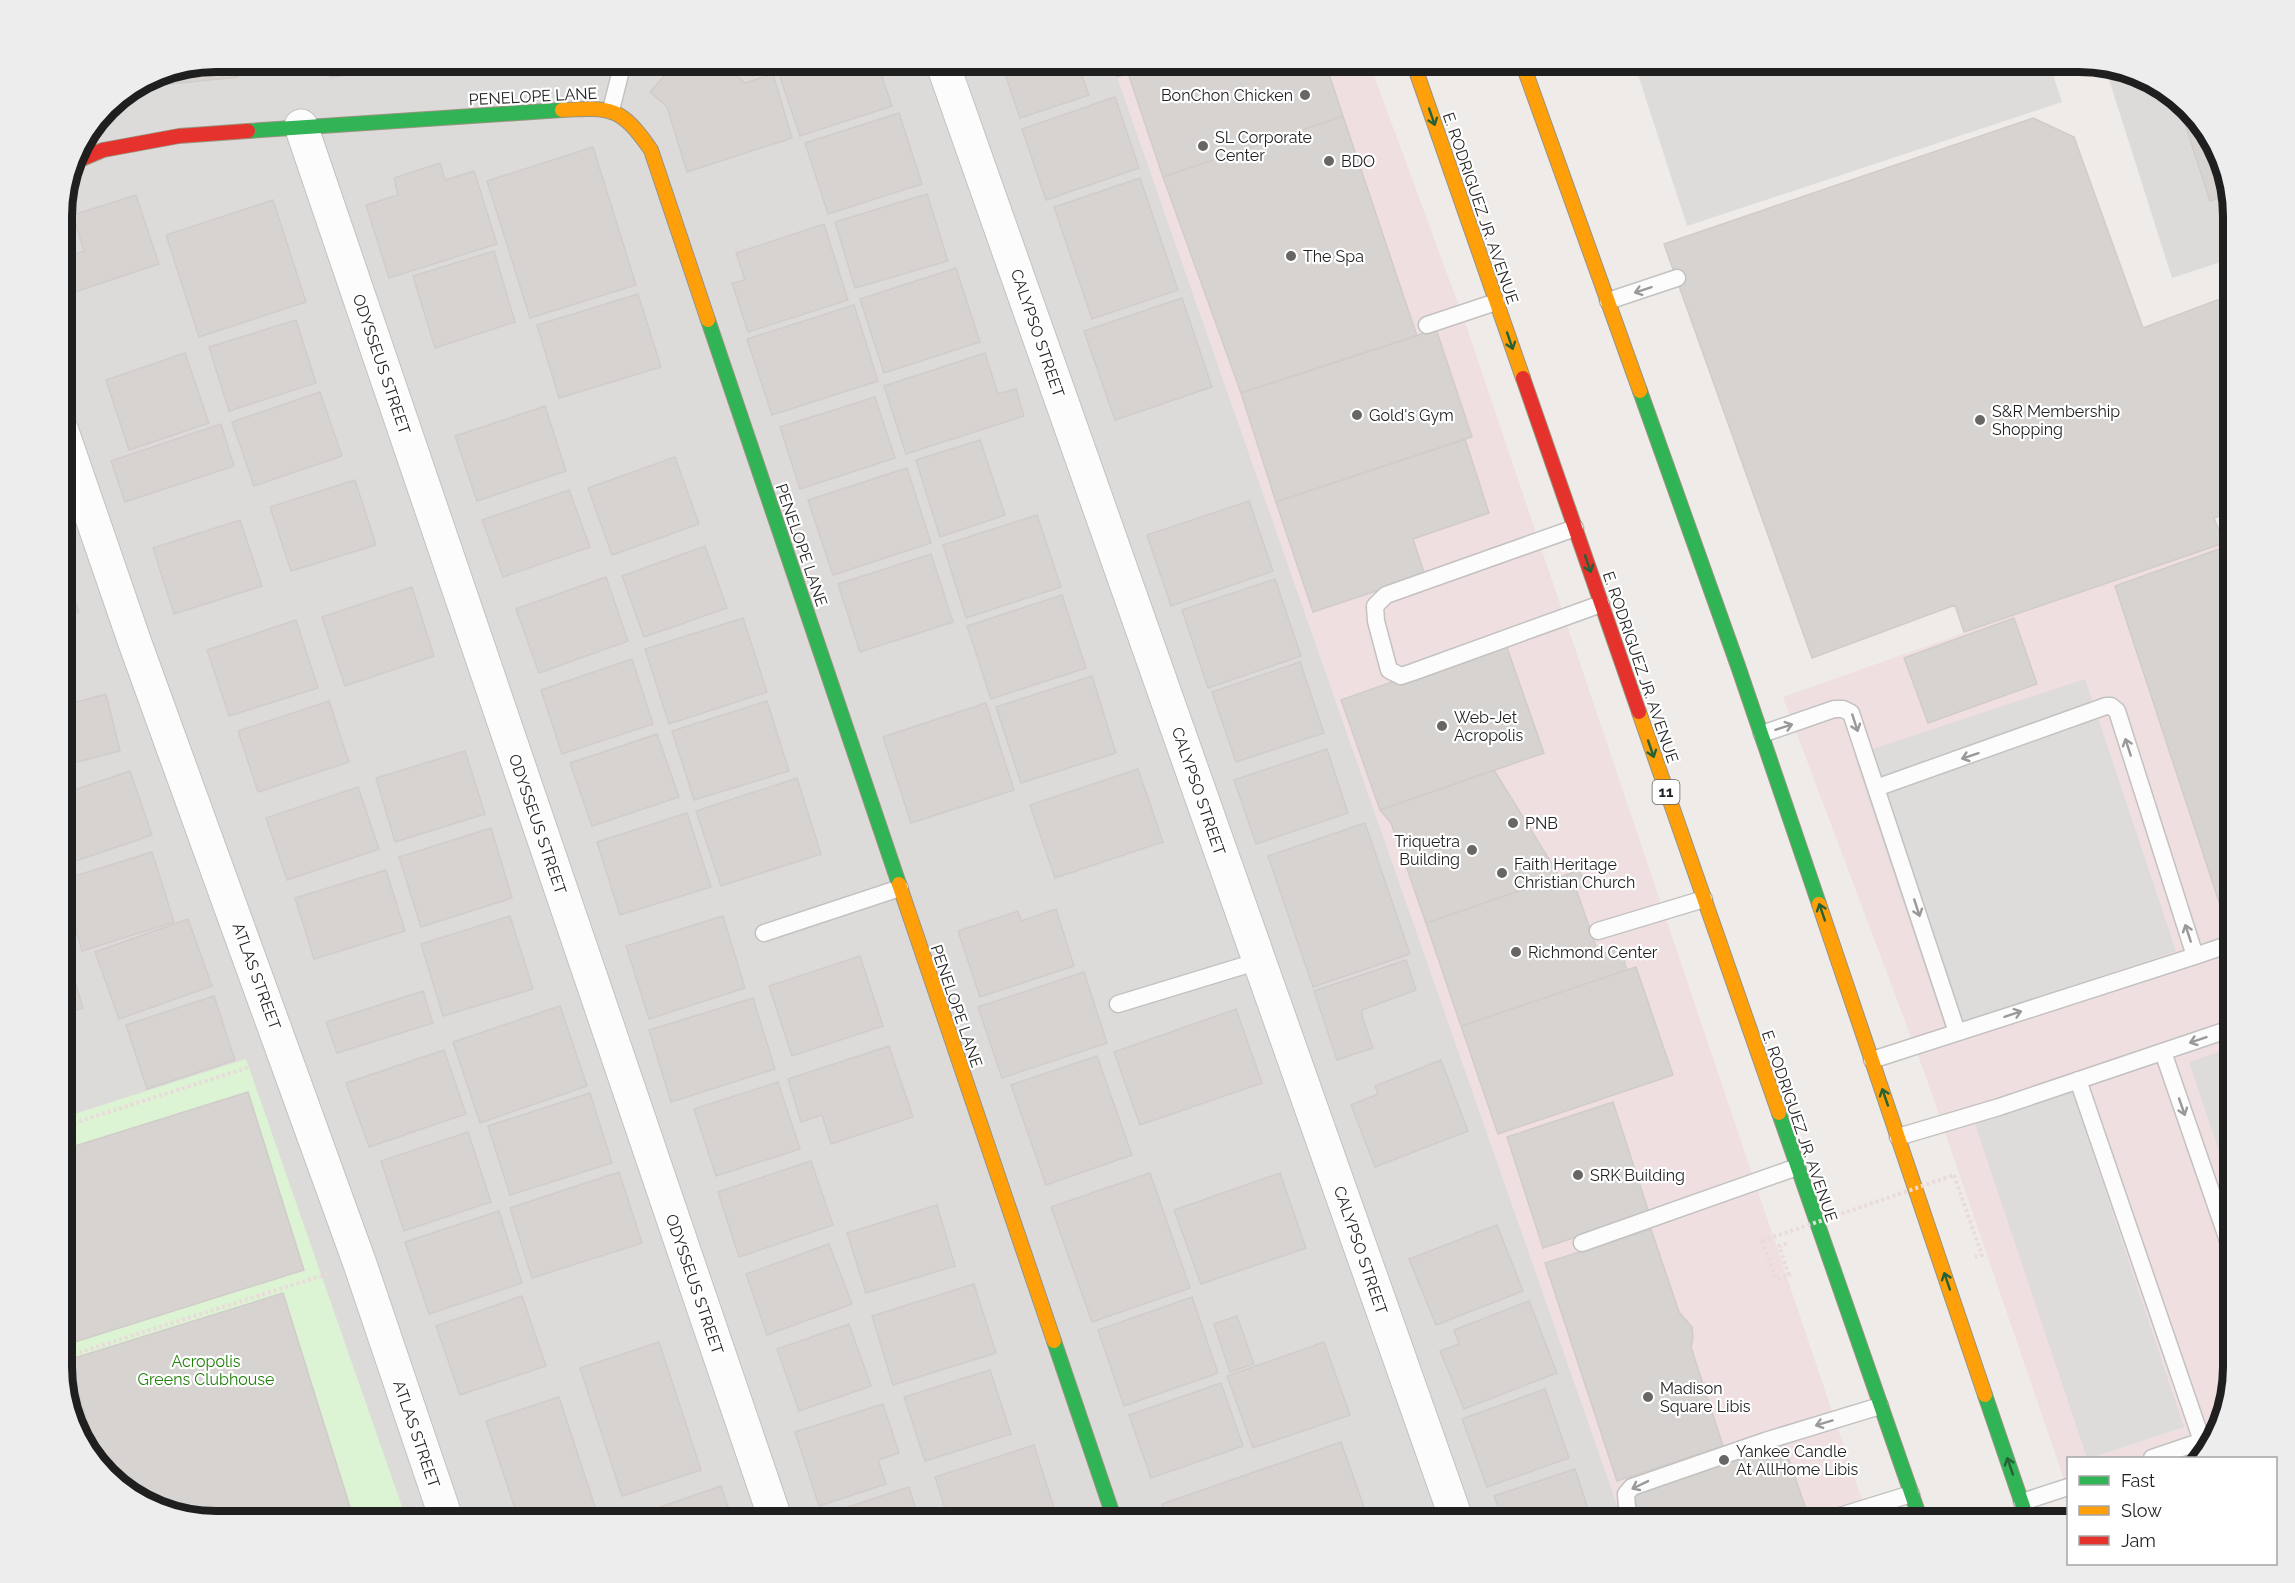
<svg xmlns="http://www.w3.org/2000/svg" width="2295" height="1583" font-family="Raleway,sans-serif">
<rect width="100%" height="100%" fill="#eeebe8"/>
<path fill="#dddbda" d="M216,62H1112L1623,1521H216L130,1495L82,1444L62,1377V206L73,156L107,106L157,73Z
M2106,70L2165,88L2213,139L2233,216V258L2172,278Z"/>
<path fill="#f0dfe1" d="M1112,62H1369L1466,325L1869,1521H1623Z
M2233,538V1367L2207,1453L2202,1458H2068V1491L1925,1074L1783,697Z"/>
<path fill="#dcf3d4" d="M246,1059L407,1521H216L130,1495L82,1444L62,1377V1118Z"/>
<path fill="#dedcdb" d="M1634,62H2049L2062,102L1687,226Z
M2085,679L2176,951L1945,1028L1854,755Z
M2233,1047V1193L2189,1062Z
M2072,1091L2184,1427L2091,1458H2087L1975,1124Z"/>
<path fill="#d6d3d1" stroke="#d1ccc9" stroke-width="1.5" d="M216,62H236L238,77L161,85L160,73Z
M255,62H322V66L256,73Z
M329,62H415L416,69L330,77Z
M503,62H586V63L504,72Z
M677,62H721L745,83L773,74L792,138L687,172L667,107L650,92Z
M775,62H877L892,106L800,136Z
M1001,62H1077L1089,95L1020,118Z
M1112,62H1164L1117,77Z
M1164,62H1325L1343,116L1163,177L1128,73Z
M1115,97L1139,168L1046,200L1022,129Z
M2178,102L2213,139L2228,195L2210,201Z
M899,113L922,184L828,214L805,143Z
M1343,116L1417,336L1241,393L1163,177Z
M2033,118L2074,137L2143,328L2233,294V511L2214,518L2224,543L1964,632L1955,605L1812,658L1664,244Z
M593,147L636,285L530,318L487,181Z
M440,163L445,180L474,171L497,244L389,278L366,205L398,195L394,178Z
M1140,178L1178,290L1092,319L1054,207Z
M927,194L948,261L855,288L835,222Z
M136,195L159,264L69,294L62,272V259L84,251L73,215Z
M273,200L306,302L199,337L166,235Z
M824,224L848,300L748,332L732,283L745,280L736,253Z
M494,251L515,322L435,348L413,276Z
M956,268L980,342L884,373L860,299Z
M638,294L661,367L559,398L537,325Z
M1182,298L1212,387L1115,420L1084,331Z
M854,305L878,381L772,415L747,339Z
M296,320L316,383L229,411L209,347Z
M1436,329L1472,437L1276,502L1241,393Z
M185,353L209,423L129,450L106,380Z
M985,353L998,394L1016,389L1024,416L906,454L884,386Z
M320,392L342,456L254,486L232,422Z
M875,397L895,458L800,489L780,427Z
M545,406L566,471L477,501L455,436Z
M221,424L234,466L125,502L111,461Z
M1465,439L1489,513L1413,539L1425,575L1313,612L1276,502Z
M980,440L1005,515L940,537L916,460Z
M675,457L699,524L612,555L588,488Z
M907,468L931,543L833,575L808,500Z
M355,480L376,545L291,571L270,507Z
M569,490L590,547L503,577L482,520Z
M1249,501L1273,571L1171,606L1147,535Z
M1037,515L1061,587L966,618L943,545Z
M240,520L262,586L174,614L153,548Z
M2233,544V910L2223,914L2115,586Z
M705,546L727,608L644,637L622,576Z
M931,554L953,622L860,652L838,584Z
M606,577L628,641L539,673L516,609Z
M67,578L79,612L62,618V580Z
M1275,579L1301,656L1208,688L1182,610Z
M412,587L434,656L345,686L322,617Z
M1062,595L1086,668L991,699L967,626Z
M743,618L767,692L669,724L645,649Z
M2014,618L2037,684L1928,723L1904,658Z
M296,620L318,688L229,716L207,650Z
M1505,642L1544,753L1380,810L1341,700Z
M632,659L653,724L562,754L541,690Z
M1300,662L1324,733L1236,762L1212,692Z
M1092,676L1116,753L1021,783L996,707Z
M106,694L120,751L62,766V706Z
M329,701L349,762L258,792L238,731Z
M767,701L789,771L694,800L672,731Z
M986,703L1014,790L911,823L883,737Z
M657,734L679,797L592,826L570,763Z
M1327,749L1348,813L1256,844L1234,780Z
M465,751L485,814L395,842L376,778Z
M1138,769L1163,842L1055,878L1030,805Z
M1494,770L1560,877L1426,923L1391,823L1380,810Z
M130,771L152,835L70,863L62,840V794Z
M797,778L821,854L721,886L696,811Z
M358,787L379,849L287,880L266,818Z
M687,813L711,887L620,915L597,842Z
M1365,823L1410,954L1313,987L1268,856Z
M491,828L512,898L421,927L399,857Z
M152,852L174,922L82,951L62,880Z
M386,870L405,931L314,959L295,898Z
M1580,870L1585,886L1576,889L1599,955L1620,948L1627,970L1461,1026L1426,923Z
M1056,909L1074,966L980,997L958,931L1018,911L1021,921Z
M510,916L533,989L443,1016L421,944Z
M723,916L745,988L649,1019L626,946Z
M188,919L212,986L119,1019L95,952Z
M62,924L73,961L62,964Z
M860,956L883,1026L792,1056L769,986Z
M1406,960L1416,990L1362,1010V1016L1373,1048L1337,1060L1314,991Z
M70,965L83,1008L62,1015V967Z
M1636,967L1673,1075L1498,1134L1461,1026Z
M1084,972L1107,1043L1002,1078L978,1007Z
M423,991L433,1023L337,1053L326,1022Z
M214,996L235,1060L147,1089L126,1025Z
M753,998L775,1069L671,1102L649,1030Z
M560,1006L587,1086L480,1123L453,1042Z
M1236,1009L1262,1083L1140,1125L1114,1052Z
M62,1030L67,1046L62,1047Z
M889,1046L913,1117L831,1144L822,1115L801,1122L788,1079Z
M444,1050L466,1114L369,1147L346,1083Z
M1097,1056L1132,1155L1046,1185L1011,1085Z
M1441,1060L1468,1131L1375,1167L1351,1105L1378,1094L1375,1086Z
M778,1082L800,1149L716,1176L694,1109Z
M248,1092L304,1270L62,1346V1150Z
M590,1093L612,1163L510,1195L488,1126Z
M1613,1102L1649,1213L1543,1248L1507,1137Z
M468,1132L491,1202L404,1231L381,1161Z
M811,1161L833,1225L739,1257L718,1192Z
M619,1172L642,1243L532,1278L510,1208Z
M1150,1173L1190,1288L1092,1322L1051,1207Z
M1280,1173L1306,1248L1201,1284L1174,1210Z
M937,1205L955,1266L866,1293L847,1233Z
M499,1211L522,1283L429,1314L405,1242Z
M1497,1225L1523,1291L1436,1325L1409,1259Z
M1651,1229L1679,1312L1692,1327L1693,1338L1691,1347L1723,1446L1617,1481L1545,1263Z
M829,1244L852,1304L767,1335L746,1274Z
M974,1284L996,1353L893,1385L872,1316Z
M283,1293L350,1507L305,1521L216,1522L130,1495L101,1464L68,1360Z
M522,1296L546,1366L460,1395L436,1326Z
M1192,1297L1218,1373L1124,1406L1098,1330Z
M1529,1301L1557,1373L1464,1409L1440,1351L1459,1344L1454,1330Z
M1237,1316L1254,1364L1230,1372L1214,1324Z
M849,1324L871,1386L799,1411L777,1349Z
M659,1342L701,1470L622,1496L580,1368Z
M1324,1342L1350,1415L1253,1448L1227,1376Z
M990,1370L1011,1434L925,1461L904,1397Z
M1221,1383L1243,1446L1151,1478L1129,1415Z
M1545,1389L1569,1458L1487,1487L1462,1419Z
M559,1397L597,1513L570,1521H519L486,1421Z
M883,1404L899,1453L878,1460L886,1484L819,1506L795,1432Z
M1341,1442L1369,1521H1168L1162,1504Z
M1783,1442L1808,1515L1789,1521H1638L1631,1503L1640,1490Z
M1034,1445L1056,1514L1033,1521H949L935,1477Z
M1575,1469L1592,1521H1503L1494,1496Z
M721,1486L733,1521H620Z
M909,1487L919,1520L936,1514L939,1521H833L830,1513Z"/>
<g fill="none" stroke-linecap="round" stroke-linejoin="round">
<defs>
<path id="lane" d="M611,110L623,62
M1608,301L1677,278
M1427,325L1496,302
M1575,528L1386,595L1375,606L1376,621L1389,670L1401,676L1413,672L1601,604
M1762,734L1834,709H1843L1851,713L1957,1032
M1598,931L1704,899
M764,933L900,888
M2195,956L2233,943
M1118,1004L1259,961
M2163,1052L2233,1255
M1872,1060L2195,956L2117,711L2111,706H2106L1876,788
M2078,1080L2202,1441
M1898,1137L1999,1107L2233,1028
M1582,1243L1797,1167
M2152,1458L2211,1438
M2022,1502L2068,1487
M1632,1521L1627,1507L1626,1494L1632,1487L1765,1441L1880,1406
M1824,1521L1911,1494"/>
<path id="street" d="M942,62L1457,1521
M301,126L776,1521
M62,431L135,643L360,1264L447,1521"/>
<path id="fast" d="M248,131L562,110
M708,320L899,884
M1640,391L1738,666L1819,904
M1779,1113L1921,1521
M1054,1341L1115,1521
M1985,1395L2028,1521"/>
<path id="slow" d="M1413,62L1523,378
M1522,62L1640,391
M562,110C612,107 621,107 651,150L708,320
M1639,712L1779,1113
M899,884L1054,1341
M1819,904L1985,1395"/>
<path id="jam" d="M72,163L103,150L179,136L248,131
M1523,378L1639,712"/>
</defs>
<use href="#lane" stroke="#c3c2c0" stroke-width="19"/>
<use href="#street" stroke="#c3c2c0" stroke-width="35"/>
<use href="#fast" stroke="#999480" stroke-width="16"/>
<use href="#slow" stroke="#999480" stroke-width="16"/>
<use href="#jam" stroke="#999480" stroke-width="16"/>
<path stroke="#ebdadc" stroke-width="4" stroke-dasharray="3 3" stroke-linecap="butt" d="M62,1127L249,1067
M1954,1175L1982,1255L1975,1257
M1762,1241L1776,1279L1789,1275L1779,1246L1788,1243
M62,1358L327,1274"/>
<use href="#lane" stroke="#fcfcfc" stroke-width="16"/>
<use href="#street" stroke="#fcfcfc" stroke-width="33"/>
<use href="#fast" stroke="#30b455" stroke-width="14"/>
<use href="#slow" stroke="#ff9f0a" stroke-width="14"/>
<use href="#jam" stroke="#e5322d" stroke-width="14"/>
<path stroke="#ebdadc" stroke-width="4" stroke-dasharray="3 3" stroke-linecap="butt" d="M1762,1241L1954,1175"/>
</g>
<defs><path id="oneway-shaft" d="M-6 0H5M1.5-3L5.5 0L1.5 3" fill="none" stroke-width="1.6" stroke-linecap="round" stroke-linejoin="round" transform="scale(1.5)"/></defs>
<g stroke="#276237">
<use href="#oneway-shaft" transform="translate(1432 117) rotate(71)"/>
<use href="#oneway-shaft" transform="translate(1510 341) rotate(71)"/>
<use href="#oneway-shaft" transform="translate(1588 564) rotate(71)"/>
<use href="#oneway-shaft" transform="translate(1651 749) rotate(71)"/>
<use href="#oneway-shaft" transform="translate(1822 912) rotate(-109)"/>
<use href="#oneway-shaft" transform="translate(1885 1097) rotate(-109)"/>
<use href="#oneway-shaft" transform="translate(1947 1281) rotate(-109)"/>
<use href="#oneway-shaft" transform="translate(2010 1466) rotate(-109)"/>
</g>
<g stroke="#999">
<use href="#oneway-shaft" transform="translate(1643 290) rotate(162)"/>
<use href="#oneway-shaft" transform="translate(1855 723) rotate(72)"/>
<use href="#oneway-shaft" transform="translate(1784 727) rotate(-18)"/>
<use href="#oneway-shaft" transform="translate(2128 747) rotate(-108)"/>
<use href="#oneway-shaft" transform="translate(1970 756) rotate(161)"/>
<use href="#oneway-shaft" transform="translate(1917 908) rotate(72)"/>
<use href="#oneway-shaft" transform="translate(2188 933) rotate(-108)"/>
<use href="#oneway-shaft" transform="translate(2013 1014) rotate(-18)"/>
<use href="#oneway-shaft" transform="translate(2198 1040) rotate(161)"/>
<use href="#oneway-shaft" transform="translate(2182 1107) rotate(71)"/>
<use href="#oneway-shaft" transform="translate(1824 1423) rotate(163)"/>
<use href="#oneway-shaft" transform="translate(1640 1485) rotate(154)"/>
</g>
<g fill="#676665" stroke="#fff" stroke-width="2">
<circle cx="1305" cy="95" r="6"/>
<circle cx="1203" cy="146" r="6"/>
<circle cx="1329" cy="161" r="6"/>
<circle cx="1291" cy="256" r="6"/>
<circle cx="1357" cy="415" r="6"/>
<circle cx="1980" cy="420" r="6"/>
<circle cx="1442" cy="726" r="6"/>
<circle cx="1513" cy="823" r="6"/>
<circle cx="1472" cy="850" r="6"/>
<circle cx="1502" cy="873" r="6"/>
<circle cx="1516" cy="952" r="6"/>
<circle cx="1578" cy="1175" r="6"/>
<circle cx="1648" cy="1397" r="6"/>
<circle cx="1724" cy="1460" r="6"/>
</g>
<g text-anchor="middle" stroke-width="4.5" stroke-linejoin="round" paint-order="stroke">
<rect fill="#fff" stroke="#626262" stroke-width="1.5" x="1652.5" y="780" width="27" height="24" rx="4.5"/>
<g font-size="15" font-weight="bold" fill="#1f1f1f">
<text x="1666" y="797">11</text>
</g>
<g font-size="16" fill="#1f1f1f" stroke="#fff" text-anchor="start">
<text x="1293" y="101" text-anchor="end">BonChon Chicken</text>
<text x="1215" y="143">SL Corporate<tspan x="1215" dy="18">Center</tspan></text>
<text x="1341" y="167">BDO</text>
<text x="1303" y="262">The Spa</text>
<text x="1992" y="417">S&amp;R Membership<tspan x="1992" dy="18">Shopping</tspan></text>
<text x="1369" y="421">Gold's Gym</text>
<text x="1454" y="723">Web-Jet<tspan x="1454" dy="18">Acropolis</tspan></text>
<text x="1525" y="829">PNB</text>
<text x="1460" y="847" text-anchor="end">Triquetra<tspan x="1460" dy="18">Building</tspan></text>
<text x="1514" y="870">Faith Heritage<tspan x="1514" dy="18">Christian Church</tspan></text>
<text x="1528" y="958">Richmond Center</text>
<text x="1590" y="1181">SRK Building</text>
<text x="1660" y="1394">Madison<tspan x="1660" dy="18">Square Libis</tspan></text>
<text x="1736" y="1457">Yankee Candle<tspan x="1736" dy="18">At AllHome Libis</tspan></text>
</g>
<g font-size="16" fill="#1f1f1f" stroke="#fff">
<text transform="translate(533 96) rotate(-3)" y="6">PENELOPE LANE</text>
<text transform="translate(1481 208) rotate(71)" y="6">E. RODRIGUEZ JR. AVENUE</text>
<text transform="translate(1038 333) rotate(71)" y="6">CALYPSO STREET</text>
<text transform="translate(382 364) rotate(71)" y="6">ODYSSEUS STREET</text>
<text transform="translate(802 545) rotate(71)" y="6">PENELOPE LANE</text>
<text transform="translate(1641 667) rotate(71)" y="6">E. RODRIGUEZ JR. AVENUE</text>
<text transform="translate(1199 791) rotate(71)" y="6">CALYPSO STREET</text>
<text transform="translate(538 824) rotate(71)" y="6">ODYSSEUS STREET</text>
<text transform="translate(257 976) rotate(70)" y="6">ATLAS STREET</text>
<text transform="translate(957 1006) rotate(71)" y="6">PENELOPE LANE</text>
<text transform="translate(1800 1126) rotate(71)" y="6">E. RODRIGUEZ JR. AVENUE</text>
<text transform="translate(1361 1250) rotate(71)" y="6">CALYPSO STREET</text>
<text transform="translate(695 1284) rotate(71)" y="6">ODYSSEUS STREET</text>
<text transform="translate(417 1434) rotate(71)" y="6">ATLAS STREET</text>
</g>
<g font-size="16" fill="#20810a" stroke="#fff">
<text x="206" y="1367">Acropolis<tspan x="206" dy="18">Greens Clubhouse</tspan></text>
</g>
</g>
<path d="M0 0H2295V1583H0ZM216 72H2079A144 144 0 0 1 2223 216V1367A144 144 0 0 1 2079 1511H216A144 144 0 0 1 72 1367V216A144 144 0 0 1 216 72Z" fill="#ededed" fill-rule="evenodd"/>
<path fill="none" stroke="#1f1f1f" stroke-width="8" d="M216 72H2079A144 144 0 0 1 2223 216V1367A144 144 0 0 1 2079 1511H216A144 144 0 0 1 72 1367V216A144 144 0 0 1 216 72Z"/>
<rect x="2067" y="1457" width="210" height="108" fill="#ffffff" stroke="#a5a5a5" stroke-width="1.5"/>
<rect x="2079" y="1476" width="30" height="9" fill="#30b455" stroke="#a5a5a5" stroke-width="1.5"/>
<text x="2121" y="1487" font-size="18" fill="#1f1f1f">Fast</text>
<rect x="2079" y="1506" width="30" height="9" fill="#ff9f0a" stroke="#a5a5a5" stroke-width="1.5"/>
<text x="2121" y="1517" font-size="18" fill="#1f1f1f">Slow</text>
<rect x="2079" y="1536" width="30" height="9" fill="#e5322d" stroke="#a5a5a5" stroke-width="1.5"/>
<text x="2121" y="1547" font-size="18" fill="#1f1f1f">Jam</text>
</svg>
